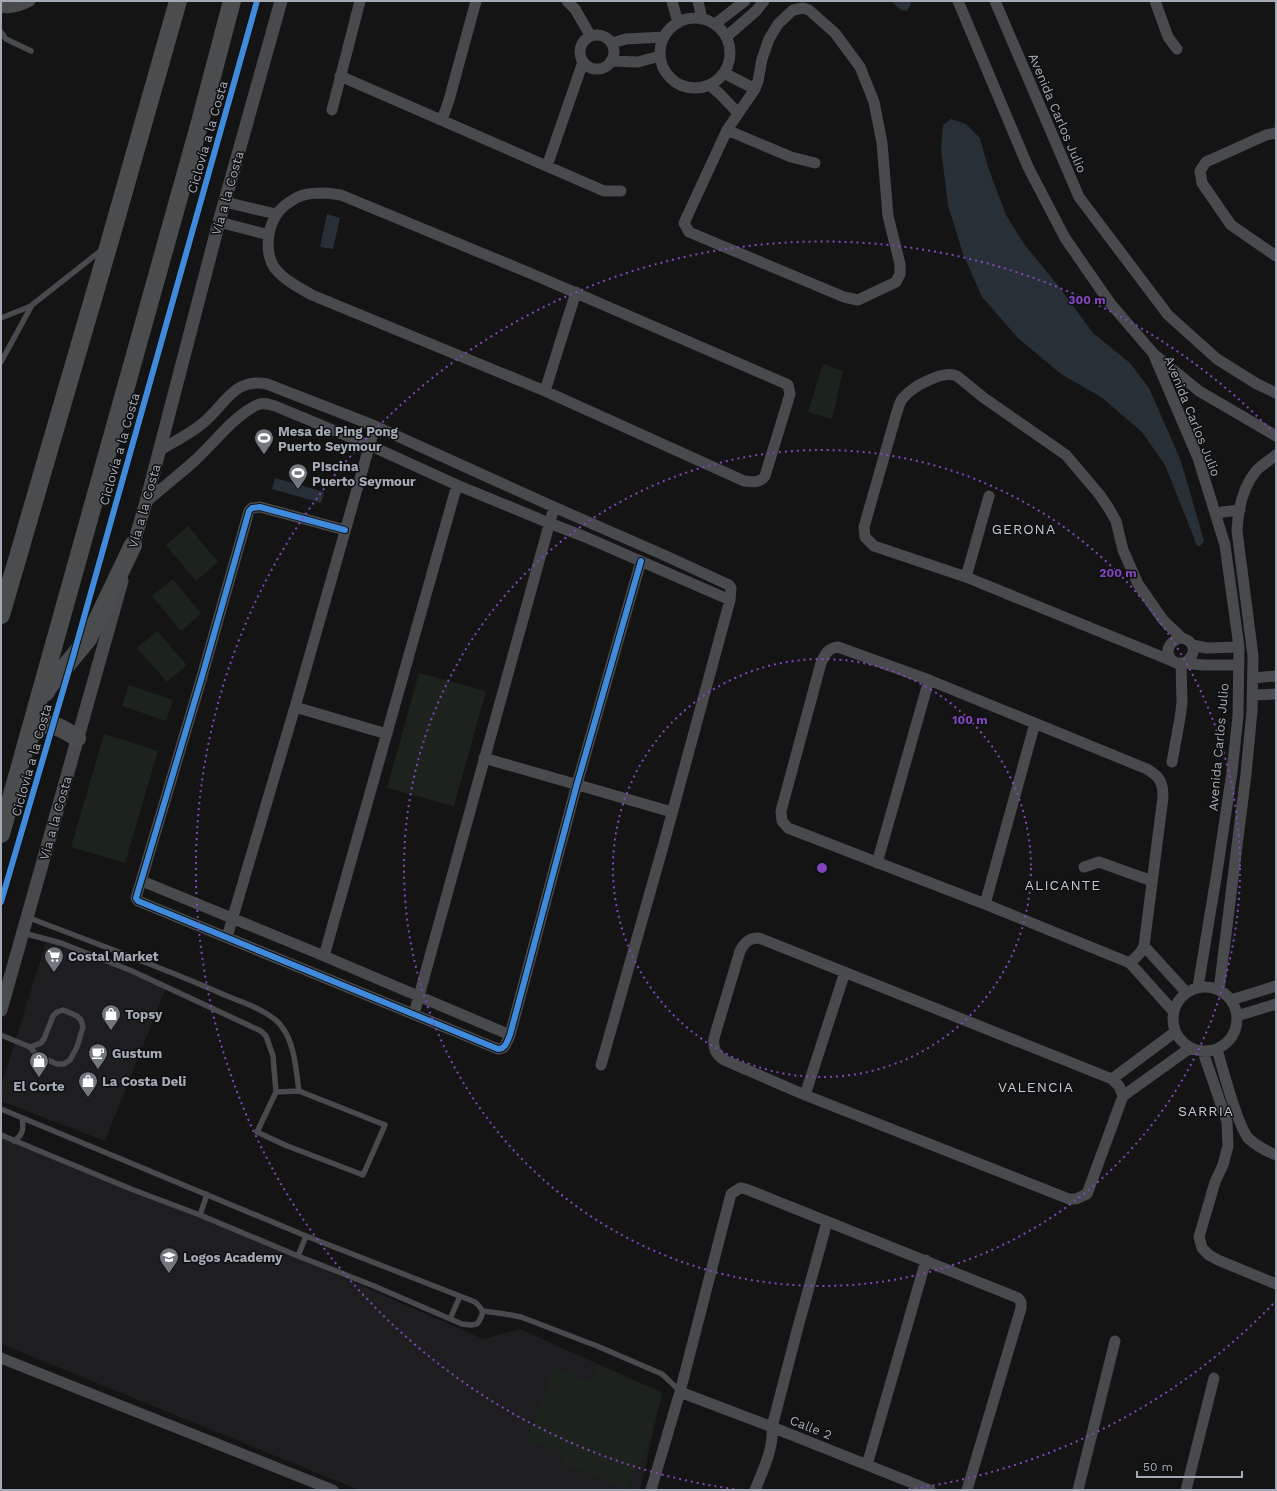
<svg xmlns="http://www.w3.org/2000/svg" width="1277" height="1491" font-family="'Work Sans',sans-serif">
<rect width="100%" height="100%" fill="#141414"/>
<path fill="#1e1e20" d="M47,939L166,988L105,1141L1,1101V1086Z
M1,1132L212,1220L483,1339L520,1329L662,1393L640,1490H359L1,1344Z"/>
<path fill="#1c231d" d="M823,364L843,371L832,419L808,412Z
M188,526L218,562L196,581L166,545Z
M173,579L201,614L181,631L152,596Z
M157,631L187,665L167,682L137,648Z
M419,673L486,691L454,806L387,788Z
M129,685L173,700L166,721L122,706Z
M104,734L158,751L125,863L71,847Z
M598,1364L662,1393L646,1451L626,1489L563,1463L560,1452L526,1439L555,1367L590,1382Z"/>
<path fill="#273036" d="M891,1H911V4L907,11L901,10Z
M951,119L966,124L980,138L988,167L1006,215L1024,244L1060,288L1093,333L1130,363L1149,388L1181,461L1204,541L1200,546H1197L1194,538L1165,465L1142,432L1101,397L1061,374L1018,338L982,297L963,254L948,205L941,149L943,125Z
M327,214L340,218L333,249L320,247Z
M275,478L324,492L321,503L272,489Z"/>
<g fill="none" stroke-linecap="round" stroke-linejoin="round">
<path stroke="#484a4d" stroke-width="5.5" d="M1,32L6,39L31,51
M1,318L31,306
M1,362L32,305L103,249
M27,917C94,943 162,967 227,996C244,1003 272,1012 282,1027C295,1044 296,1071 299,1091
M23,933L61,943L132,971L261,1031L266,1036L273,1056L276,1092L257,1132L285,1145L363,1175L385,1125L299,1091L276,1092
M1,1035L30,1047L36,1054L43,1058L57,1064H64L70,1060L77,1047L83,1027L81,1020L77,1016L63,1010L57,1012L53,1016L44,1039L41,1043L30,1047
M1,1109L306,1236L475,1302C485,1311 484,1314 477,1324L471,1325L462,1324L374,1286L298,1256L200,1215L131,1189L1,1135
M14,1141C23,1135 24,1129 22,1118
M200,1215L207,1194
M298,1256L306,1236
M483,1311L505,1314L521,1317L597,1346L662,1374L680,1391
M450,1319L460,1296"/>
<path stroke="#484a4d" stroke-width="11" d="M567,1L575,9L590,35
M672,1L678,23
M698,1L702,19
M958,1L1028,167L1065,238L1110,303L1153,353L1198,458L1225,545L1239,647L1238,716L1232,772L1218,866L1198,987
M995,1L1079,197L1168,315L1217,359L1257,384L1276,393
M1155,1L1168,37L1177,49
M1,7C11,9 21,6 30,1
M803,8L809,10L835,33L860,67L874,102L882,143L888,216L900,264V274L896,282L858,300L844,297L689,232L684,223L727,130L755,89L758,81L762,59L769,39L778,24L793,10Z
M660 53a35 35 0 1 1 70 0a35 35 0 1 1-70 0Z
M715,24L745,1
M580 52a17 17 0 1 1 34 0a17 17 0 1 1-34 0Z
M726,37L756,11L764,1
M612,43L626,39L664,37
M611,61L638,62L660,56
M724,73L755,89
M340,76L604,191H621
M709,85L720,94L738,113
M332,110L360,1
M442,120L449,100L476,1
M727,130L791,157L815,163
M1276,133L1266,135L1206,162L1200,171L1202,183L1231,225L1276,256
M547,166L583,62
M326,193L341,195L532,274L784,383L788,385L790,394L765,476C760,483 753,482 744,481L545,391L312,295C300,288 287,282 278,272C264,258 266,230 277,214C281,207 289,202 296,198C305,193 316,193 326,193Z
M225,202L276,214
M219,222L269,235
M1155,355L1199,391L1276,436
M545,391L576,292
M159,451C173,442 190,434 203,423C224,406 234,377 267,384L375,426L554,507L666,556L729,585L731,588L730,600L664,843L601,1065
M146,502C161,489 176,477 191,464C211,447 233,416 257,405C263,402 269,404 275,406L369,445L457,485L549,523L583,536L730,600
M1216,515L1222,512L1240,510
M345,530L260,507L252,508L249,511L201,680L136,898L138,901L498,1049C506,1049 507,1041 510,1035L577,784L641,561
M966,577L989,496
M1192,645L1207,648L1239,647
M1177,663L966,577L874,546L865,537L864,527L896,415C898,410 899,402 903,398C913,386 943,370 957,376L984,398L1066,455L1099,494L1108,507L1116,521L1123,550L1138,584L1163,620L1182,638C1208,645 1183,676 1170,658C1164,649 1172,639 1182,638
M1185,663L1203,665H1239
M1253,678L1276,676
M1252,695L1276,694
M295,707L387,734
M484,758L672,812
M1172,762L1180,718L1182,703L1181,663
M877,863L929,680
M1084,867L1099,862L1152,881
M142,881L324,956L510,1035
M985,904L1035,723
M227,937L295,707L375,426
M1144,946L1186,992
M324,956L457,485
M1130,963L1140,953L1144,946L1163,797C1163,782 1160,777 1147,769L929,680L838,647C828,648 825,654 821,663L781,811L782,821L788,828L985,904L1130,963L1173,1011
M1173 1019a32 32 0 1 1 64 0a32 32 0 1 1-64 0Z
M1219,990L1246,774L1252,711L1253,656L1237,531C1238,509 1242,488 1256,471C1261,465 1270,460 1276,455
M1231,1000L1276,986
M414,1014L554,507
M1237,1016L1276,1004
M1217,1049C1222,1067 1238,1128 1249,1139C1257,1146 1266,1151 1276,1155
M1203,1052L1227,1122L1228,1146L1223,1165L1215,1182L1199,1237L1202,1248L1209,1255L1218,1260L1276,1284
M1112,1079L1175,1032
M805,1095L845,972
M1123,1096L1119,1086L1112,1079L759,938C749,938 745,942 740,951L714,1038C713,1048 715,1054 724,1060L805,1095L1069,1199H1076L1087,1194L1123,1096L1190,1048
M1,1358L333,1490
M680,1392L772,1427L930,1490
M867,1465L926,1260
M651,1490L680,1392L731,1194L740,1188L746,1189L1018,1298L1021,1302V1308L967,1490
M755,1490C763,1470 774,1448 772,1427L798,1327L827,1222
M1078,1490L1115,1341
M1186,1490L1214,1378"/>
<path stroke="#484a4d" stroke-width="13" d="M131,553L146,502L219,222L281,1
M1,1010L122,581"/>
<path stroke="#4a4c4e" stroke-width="18" d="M1,615L109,244L178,1
M45,693L50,685L88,639L133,545
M28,741C31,737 32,732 35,729C47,717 67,731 77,738
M1,834L200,122L232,1"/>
<defs>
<path id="cycleway" d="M345,530L260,507L252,508L249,511L201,680L136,898L138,901L498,1049C506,1049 507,1041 510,1035L577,784L641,561
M1,902L72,660L257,1"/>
</defs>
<use href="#cycleway" stroke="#0e0f10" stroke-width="8"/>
<use href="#cycleway" stroke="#408adc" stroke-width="6"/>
</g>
<g fill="none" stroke="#8345bd" stroke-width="2" stroke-dasharray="2 4">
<circle cx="822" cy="868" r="209"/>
<circle cx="822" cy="868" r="418"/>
<path d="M1273 1304A627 627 0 0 1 904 1490M740 1490A627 627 0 1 1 1273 432"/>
</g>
<defs>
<symbol id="stadium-pin" viewBox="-11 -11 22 30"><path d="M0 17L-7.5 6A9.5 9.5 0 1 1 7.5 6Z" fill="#72767d" stroke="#0e0f10"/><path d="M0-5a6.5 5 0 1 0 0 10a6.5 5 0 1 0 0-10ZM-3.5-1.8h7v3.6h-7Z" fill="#fff"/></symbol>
<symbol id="supermarket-pin" viewBox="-11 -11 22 30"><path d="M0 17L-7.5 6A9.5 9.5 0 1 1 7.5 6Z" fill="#72767d" stroke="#0e0f10"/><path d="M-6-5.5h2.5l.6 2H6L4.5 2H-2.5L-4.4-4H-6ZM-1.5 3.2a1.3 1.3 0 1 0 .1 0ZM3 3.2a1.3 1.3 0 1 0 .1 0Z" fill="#fff"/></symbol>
<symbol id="shop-pin" viewBox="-11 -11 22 30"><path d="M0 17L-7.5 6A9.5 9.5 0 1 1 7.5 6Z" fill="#72767d" stroke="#0e0f10"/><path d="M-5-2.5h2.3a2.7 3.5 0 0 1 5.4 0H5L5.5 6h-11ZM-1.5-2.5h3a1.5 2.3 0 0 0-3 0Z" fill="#fff"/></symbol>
<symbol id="cafe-pin" viewBox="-11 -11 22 30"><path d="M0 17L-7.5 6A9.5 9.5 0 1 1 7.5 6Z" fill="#72767d" stroke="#0e0f10"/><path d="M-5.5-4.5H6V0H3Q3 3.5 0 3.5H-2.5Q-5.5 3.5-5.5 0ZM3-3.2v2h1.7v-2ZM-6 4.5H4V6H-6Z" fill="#fff"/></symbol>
<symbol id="university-pin" viewBox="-11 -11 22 30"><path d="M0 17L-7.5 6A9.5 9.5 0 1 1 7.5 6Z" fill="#72767d" stroke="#0e0f10"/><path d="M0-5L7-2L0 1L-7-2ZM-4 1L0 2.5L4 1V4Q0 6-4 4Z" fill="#fff"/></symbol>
</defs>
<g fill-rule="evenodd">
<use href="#stadium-pin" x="253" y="427" width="22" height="30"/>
<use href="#stadium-pin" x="287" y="462" width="22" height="30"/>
<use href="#supermarket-pin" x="43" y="945" width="22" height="30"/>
<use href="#shop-pin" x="100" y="1003" width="22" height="30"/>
<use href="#cafe-pin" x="87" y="1042" width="22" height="30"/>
<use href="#shop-pin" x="28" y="1050" width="22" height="30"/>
<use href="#shop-pin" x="77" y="1070" width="22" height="30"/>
<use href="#university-pin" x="158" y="1246" width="22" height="30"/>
</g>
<g text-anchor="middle" stroke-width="3" stroke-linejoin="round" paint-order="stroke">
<g font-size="13" fill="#a5abb6" stroke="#0e0f10">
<text transform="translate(1058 113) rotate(67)" y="5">Avenida Carlos Julio</text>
<text transform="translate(207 137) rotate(-74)" y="5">Ciclovía a la Costa</text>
<text transform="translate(227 193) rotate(-74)" y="5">Vía a la Costa</text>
<text transform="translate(1193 416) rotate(68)" y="5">Avenida Carlos Julio</text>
<text transform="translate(119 449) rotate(-74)" y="5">Ciclovía a la Costa</text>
<text transform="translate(144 506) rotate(-74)" y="5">Vía a la Costa</text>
<text transform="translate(1218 747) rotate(-85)" y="5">Avenida Carlos Julio</text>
<text transform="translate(31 760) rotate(-74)" y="5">Ciclovía a la Costa</text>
<text transform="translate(55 818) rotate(-74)" y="5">Vía a la Costa</text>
<text transform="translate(811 1427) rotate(22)" y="5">Calle 2</text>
</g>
<g font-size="13" font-weight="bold" fill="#a5abb6" stroke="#0e0f10" text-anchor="start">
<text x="278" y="436">Mesa de Ping Pong<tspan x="278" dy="15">Puerto Seymour</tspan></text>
<text x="312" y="471">PIscina<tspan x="312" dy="15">Puerto Seymour</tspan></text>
<text x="68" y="961">Costal Market</text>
<text x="125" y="1019">Topsy</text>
<text x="112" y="1058">Gustum</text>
<text x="102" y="1086">La Costa Deli</text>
<text x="39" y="1091" text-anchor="middle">El Corte</text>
<text x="183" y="1262">Logos Academy</text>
</g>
<g font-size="14" letter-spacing="1" fill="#c6cad2" stroke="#0e0f10">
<text x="1024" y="534">GERONA</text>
<text x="1063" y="890">ALICANTE</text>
<text x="1036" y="1092">VALENCIA</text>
<text x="1206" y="1116">SARRIA</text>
</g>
</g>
<circle cx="822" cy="868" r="6" fill="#8345bd" stroke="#0e0f10" stroke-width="2"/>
<g font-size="12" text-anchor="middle" font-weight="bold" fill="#8345bd" stroke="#0e0f10" stroke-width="3" stroke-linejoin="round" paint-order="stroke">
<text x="1087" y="304">300 m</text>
<text x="1118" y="577">200 m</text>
<text x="970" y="724">100 m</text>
</g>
<rect width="1277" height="1491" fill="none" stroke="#a5abb6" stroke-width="4"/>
<path d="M1137 1471v6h105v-6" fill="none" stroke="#a5abb6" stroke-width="2"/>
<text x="1143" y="1471" font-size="12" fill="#a5abb6" stroke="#0e0f10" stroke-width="3" paint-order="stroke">50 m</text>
</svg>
